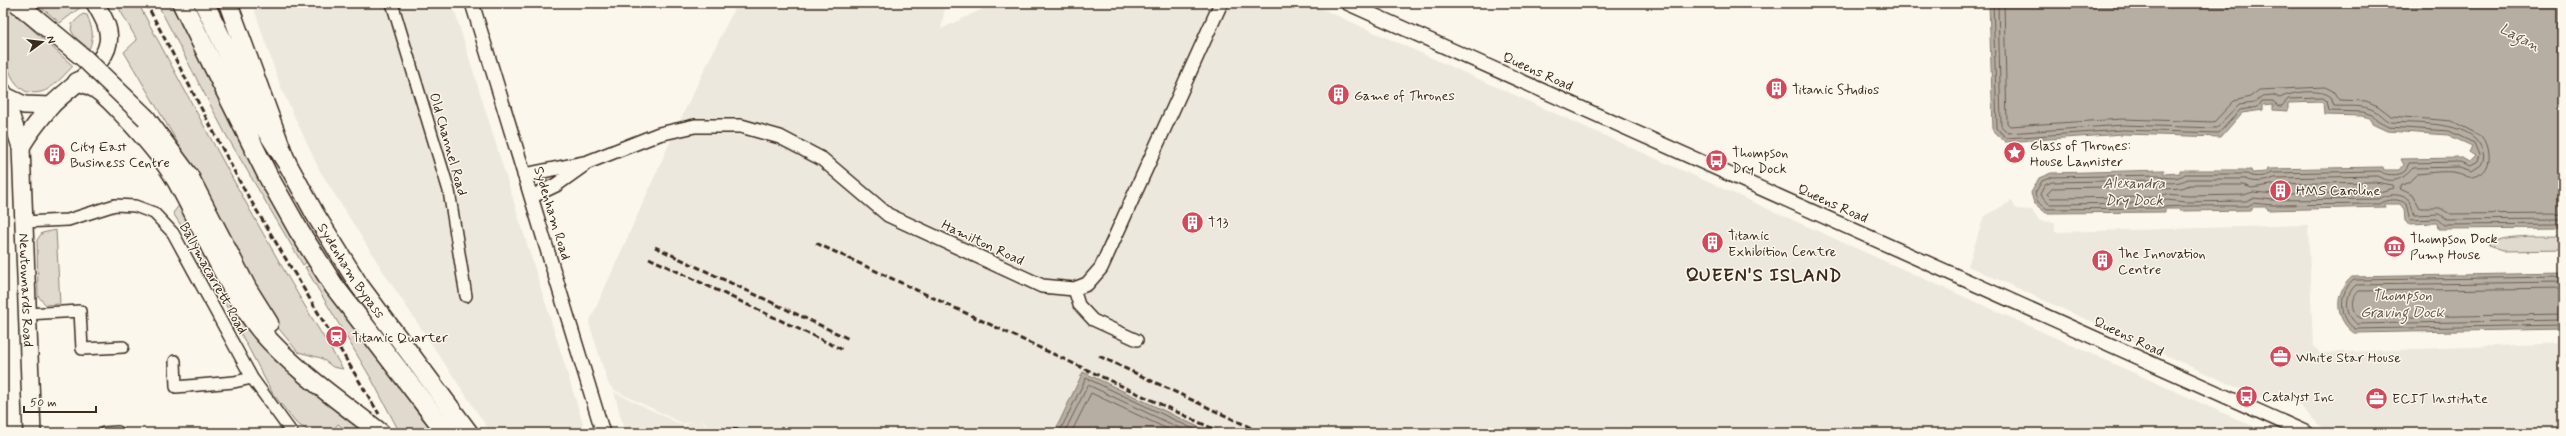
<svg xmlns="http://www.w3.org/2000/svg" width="2566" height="436" font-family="Mynerve,sans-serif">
<rect width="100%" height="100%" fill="#fbf7ec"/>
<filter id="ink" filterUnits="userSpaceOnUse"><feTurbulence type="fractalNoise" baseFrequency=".025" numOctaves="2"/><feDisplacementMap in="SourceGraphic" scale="8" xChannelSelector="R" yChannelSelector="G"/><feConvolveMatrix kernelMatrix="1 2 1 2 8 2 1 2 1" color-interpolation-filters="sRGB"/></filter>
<g filter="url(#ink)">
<path fill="#ede8dd" d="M252,3H452L586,433H491L388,279L320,171L281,88Z
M737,3H946L941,29L995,3H1309L2268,433H715L699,418L712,433H625L614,392L684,426L692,420L684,424L614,390L608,383L589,323L681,118Z
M2012,201L2016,209L2032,210L2040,221L2055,222V232L2308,225L2313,345L2320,353L2563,343V433H2334L2322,428L2296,402L2267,401L1968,266L1984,216Z"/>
<path fill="#dfd9ce" stroke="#8d8276" d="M3,3L73,66C66,73 58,83 48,89C42,93 32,94 25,91C0,76 3,31 3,3Z
M36,3H79L81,7L60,23Z
M116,3H138C204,126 269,250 343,369L333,367L321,358L298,352L275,324L198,177L124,52L137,40Z
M157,3H173L308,261L303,265L225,133Z
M83,14L87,15C92,28 95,36 89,49L75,37L71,30L72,24Z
M180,204L202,247L209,271L241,322L292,376L363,433H343L344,429L338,424L331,433H312L296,423L273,394L197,251L173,213Z
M56,230L60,304L46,305L38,296L37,240L42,233Z
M2563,236V250L2503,251L2488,246C2501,233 2544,237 2563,236Z
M311,266L417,412L434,433H400L372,380L305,267Z"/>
<path fill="#b6aea2" stroke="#85796d" d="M1989,3H2563V228L2438,229L2437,223L2408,224L2405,221L2404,209L2400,204H2385V207L2268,210L2267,207H2252V210L2180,211L2179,209H2165V212L2046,213L2034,203L2031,193L2039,178L2051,173L2164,170V174L2180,173V170H2251L2252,173L2267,172L2268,169L2383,167L2384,170H2400L2404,165L2401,159L2462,158L2469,162L2475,156L2469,152L2472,146L2448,135L2387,131L2374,125L2370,118L2362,116L2324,115L2323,102L2288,103V111L2273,110V104L2263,105V110L2242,113L2221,137L2123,134L2005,142L1993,130Z
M2563,273V329L2354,333C2334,319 2334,292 2352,277Z
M1083,372L1211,433H1054Z"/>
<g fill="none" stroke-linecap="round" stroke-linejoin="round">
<path stroke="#6c5f53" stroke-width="1" d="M1993,3L1997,128L2006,138L2123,130L2219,133L2240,110L2258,107L2262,101H2273L2278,106H2282L2288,99L2323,98L2327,101L2329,111L2363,112L2372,115L2377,121L2388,127L2449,131L2474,143L2479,155L2477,162L2470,166L2460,162L2409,163C2408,165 2407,169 2405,171C2399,177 2384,175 2379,171L2272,173C2266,177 2253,178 2247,174H2185C2179,179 2166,179 2159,175L2052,177L2042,181L2035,193L2037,201L2047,209L2160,208C2165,205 2235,206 2248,206L2253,203L2272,205L2380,204C2387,199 2400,198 2406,204L2410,220L2437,219L2444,225L2563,224
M1998,3L2001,126L2008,133L2123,125L2217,128L2239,105L2254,103L2262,96L2273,95L2280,98C2290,92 2321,88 2331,97L2334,106C2347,107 2363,104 2375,111C2380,114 2383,119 2390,122C2415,124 2470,120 2481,147C2484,154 2485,158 2481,165L2472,171L2459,167L2413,168C2403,179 2393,185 2377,176L2274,178C2266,182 2253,183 2245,179H2188C2179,184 2166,184 2157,180L2052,182L2045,185L2040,194L2049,204L2158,203L2166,200L2186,202L2246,201L2253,198L2274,200L2378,199C2387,193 2402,193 2410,201L2414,215L2439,214L2447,220L2563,219
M2004,3L2007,123L2010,126L2123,119L2214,122L2234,101L2250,97L2259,90L2325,87L2333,91L2339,100L2366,101L2378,106L2391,116L2452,121L2483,137C2492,150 2493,173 2473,177C2467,178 2464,174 2458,173C2446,170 2430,173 2417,174L2409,182L2400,186V189L2413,195L2420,208H2440L2450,214L2563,213
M2375,182L2393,185L2394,188L2376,193L2275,194L2253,192L2244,195L2188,196L2166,194L2156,197L2051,198L2047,194L2053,188L2155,186L2164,189L2182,188L2190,185H2243L2252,188L2277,184Z
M2563,277L2354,280C2338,291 2339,319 2355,329L2563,325
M2563,282L2356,285C2344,295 2345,315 2357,324L2563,320
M2563,288L2359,291C2351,298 2352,311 2360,318L2563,314
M1059,433L1086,378L1202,433
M1064,433L1088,385L1190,433
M1071,433L1091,393L1176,433"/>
<defs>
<path id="minor" d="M392,3L449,191L466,296
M23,222L68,220L115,205L135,206L154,213L173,233L252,378L292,433
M1074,289L1079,305L1093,320L1137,340
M27,314L80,311L82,349L123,347
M175,361L176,387L234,382L252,378
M104,433L118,432"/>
<path id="tertiary" d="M472,3L603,433
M1347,3L2307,433
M524,175L588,162L659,134L695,126H741L780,137L822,159L888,215L1042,286L1074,289L1087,284L1101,268L1221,3
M531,197L556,185L584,165"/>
<g id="primary">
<path id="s1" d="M3,92L21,147L32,433"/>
<path d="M5,96L24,105L51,106"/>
<path d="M21,147C29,132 40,119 51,106C67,88 104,68 108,43C111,29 102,15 95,3"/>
</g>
<g id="trunk">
<path id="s2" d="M228,3L286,161L315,214L359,285L469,433"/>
<path d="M77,82C94,83 110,100 121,112C141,133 161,155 176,180C205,231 224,285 261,331C293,369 341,402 381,433"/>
<path d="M146,118L189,176L247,288L269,323"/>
</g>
<path id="motorway" d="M182,3L268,176L299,231L334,286L447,433
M204,3L262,123L286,161"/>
</defs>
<use href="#minor" stroke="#3b2a1e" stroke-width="14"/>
<use href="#tertiary" stroke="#3b2a1e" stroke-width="16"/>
<use href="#primary" stroke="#3b2a1e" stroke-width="20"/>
<use href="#trunk" stroke="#3b2a1e" stroke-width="21"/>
<use href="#motorway" stroke="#3b2a1e" stroke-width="22"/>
<use href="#minor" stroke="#fbf7ec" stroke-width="11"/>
<use href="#tertiary" stroke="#fbf7ec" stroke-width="13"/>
<use href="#primary" stroke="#fbf7ec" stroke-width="17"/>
<use href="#trunk" stroke="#fbf7ec" stroke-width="18"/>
<use href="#motorway" stroke="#fbf7ec" stroke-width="19"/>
<path stroke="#3b2a1e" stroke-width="3" stroke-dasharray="6 3" stroke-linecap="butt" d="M146,3L242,186L379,414
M816,243L1222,433
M655,247L849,339
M649,258L843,350
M1099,356L1262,433
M733,428L744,433"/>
<defs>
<path id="trunk-bridge" d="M17,3L85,59L146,118"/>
</defs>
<use href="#trunk-bridge" stroke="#3b2a1e" stroke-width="21" stroke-linecap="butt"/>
<use href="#trunk-bridge" stroke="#fbf7ec" stroke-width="18"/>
</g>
</g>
<defs>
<symbol id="building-disc" viewBox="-11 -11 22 22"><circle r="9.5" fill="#d1495b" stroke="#fbf7ec"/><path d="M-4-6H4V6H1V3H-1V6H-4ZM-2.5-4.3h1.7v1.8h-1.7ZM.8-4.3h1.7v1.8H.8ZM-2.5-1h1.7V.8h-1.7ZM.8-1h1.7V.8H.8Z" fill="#fff"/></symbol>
<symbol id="sight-disc" viewBox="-11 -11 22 22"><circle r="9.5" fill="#d1495b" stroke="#fbf7ec"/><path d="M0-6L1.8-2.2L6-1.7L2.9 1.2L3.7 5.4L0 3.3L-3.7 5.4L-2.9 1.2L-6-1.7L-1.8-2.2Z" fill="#fff"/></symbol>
<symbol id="bus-disc" viewBox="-11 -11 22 22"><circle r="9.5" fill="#d1495b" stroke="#fbf7ec"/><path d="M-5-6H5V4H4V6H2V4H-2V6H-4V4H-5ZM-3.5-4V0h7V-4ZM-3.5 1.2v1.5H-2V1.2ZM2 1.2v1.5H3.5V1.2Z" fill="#fff"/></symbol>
<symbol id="museum-disc" viewBox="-11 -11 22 22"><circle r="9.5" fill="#d1495b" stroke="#fbf7ec"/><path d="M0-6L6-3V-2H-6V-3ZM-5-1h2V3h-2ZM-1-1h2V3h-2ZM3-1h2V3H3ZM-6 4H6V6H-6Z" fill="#fff"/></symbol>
<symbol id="station-disc" viewBox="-11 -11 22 22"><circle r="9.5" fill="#d1495b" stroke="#fbf7ec"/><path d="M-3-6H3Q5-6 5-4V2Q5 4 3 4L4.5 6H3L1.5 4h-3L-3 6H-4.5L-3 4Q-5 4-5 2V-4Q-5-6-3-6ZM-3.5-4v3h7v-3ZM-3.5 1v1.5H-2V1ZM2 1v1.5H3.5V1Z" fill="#fff"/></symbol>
<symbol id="office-disc" viewBox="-11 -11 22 22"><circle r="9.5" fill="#d1495b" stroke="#fbf7ec"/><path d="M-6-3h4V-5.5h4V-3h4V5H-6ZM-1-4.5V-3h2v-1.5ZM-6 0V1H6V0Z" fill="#fff"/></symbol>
</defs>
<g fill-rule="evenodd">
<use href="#building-disc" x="1764" y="76" width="25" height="25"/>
<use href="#building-disc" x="1326" y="82" width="25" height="25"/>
<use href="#sight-disc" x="2002" y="140" width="25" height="25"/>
<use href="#building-disc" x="42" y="142" width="25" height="25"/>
<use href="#bus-disc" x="1704" y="148" width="25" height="25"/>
<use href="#building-disc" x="2268" y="178" width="25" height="25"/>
<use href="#building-disc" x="1180" y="210" width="25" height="25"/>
<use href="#building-disc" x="1700" y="230" width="25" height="25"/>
<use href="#museum-disc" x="2382" y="234" width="25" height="25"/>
<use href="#building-disc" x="2090" y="248" width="25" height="25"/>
<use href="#station-disc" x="324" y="324" width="25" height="25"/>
<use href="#office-disc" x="2268" y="344" width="25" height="25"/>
<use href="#bus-disc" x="2234" y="384" width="25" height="25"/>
<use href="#office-disc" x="2364" y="386" width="25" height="25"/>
</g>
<g text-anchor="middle" stroke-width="3" stroke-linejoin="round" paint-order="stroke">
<g font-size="14" fill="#3b2a1e" stroke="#fbf7ec">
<text transform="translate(1538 71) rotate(24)" y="5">Queens Road</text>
<text transform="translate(449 144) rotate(74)" y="5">Old Channel Road</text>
<text transform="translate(1833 203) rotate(24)" y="5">Queens Road</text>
<text transform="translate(553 213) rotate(73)" y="5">Sydenham Road</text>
<text transform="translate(983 242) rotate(25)" y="5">Hamilton Road</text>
<text dy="5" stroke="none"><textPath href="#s2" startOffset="296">Sydenham Bypass</textPath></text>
<text transform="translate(214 278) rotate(61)" y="5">Ballymacarrett Road</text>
<text dy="5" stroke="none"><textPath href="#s1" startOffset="201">Newtownards Road</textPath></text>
<text transform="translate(2129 336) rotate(25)" y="5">Queens Road</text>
</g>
<g font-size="14" fill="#3b2a1e" stroke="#fbf7ec" text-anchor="start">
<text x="1792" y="94">Titanic Studios</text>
<text x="1354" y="100">Game of Thrones</text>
<text x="2030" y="150">Glass of Thrones:<tspan x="2030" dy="16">House Lannister</tspan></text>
<text x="70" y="151">City East<tspan x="70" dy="16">Business Centre</tspan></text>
<text x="1732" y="157">Thompson<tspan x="1732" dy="16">Dry Dock</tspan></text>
<text x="2296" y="195">HMS Caroline</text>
<text x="1208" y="227">T13</text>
<text x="1728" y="240">Titanic<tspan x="1728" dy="16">Exhibition Centre</tspan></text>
<text x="2410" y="243">Thompson Dock<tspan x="2410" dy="16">Pump House</tspan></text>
<text x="2118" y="258">The Innovation<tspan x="2118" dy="16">Centre</tspan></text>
<text x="352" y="342">Titanic Quarter</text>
<text x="2296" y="362">White Star House</text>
<text x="2262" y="401">Catalyst Inc</text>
<text x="2392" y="403">ECIT Institute</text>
</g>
<g font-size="15" font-style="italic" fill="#605246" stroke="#fbf7ec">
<text transform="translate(2520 37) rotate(28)" y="5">Lagan</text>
<text x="2134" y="188">Alexandra<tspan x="2134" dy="17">Dry Dock</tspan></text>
<text x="2402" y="300">Thompson<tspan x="2402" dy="17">Graving Dock</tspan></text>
</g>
<g font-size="18" font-weight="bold" letter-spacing="1" fill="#3b2a1e" stroke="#fbf7ec">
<text x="1764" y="281">QUEEN'S ISLAND</text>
</g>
</g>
<rect width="2566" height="436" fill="none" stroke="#fbf7ec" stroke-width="16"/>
<rect x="8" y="8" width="2550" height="420" fill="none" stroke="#3b2a1e" stroke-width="1.5" filter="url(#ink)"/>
<g transform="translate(42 42) rotate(75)" stroke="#fbf7ec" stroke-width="3" paint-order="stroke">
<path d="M0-3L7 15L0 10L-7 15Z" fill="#3b2a1e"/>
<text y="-6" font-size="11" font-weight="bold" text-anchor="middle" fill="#3b2a1e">N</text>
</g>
<path d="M24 406v6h72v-6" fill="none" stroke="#3b2a1e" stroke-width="2"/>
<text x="30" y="406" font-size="12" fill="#3b2a1e" stroke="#fbf7ec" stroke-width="3" paint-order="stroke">50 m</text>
</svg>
